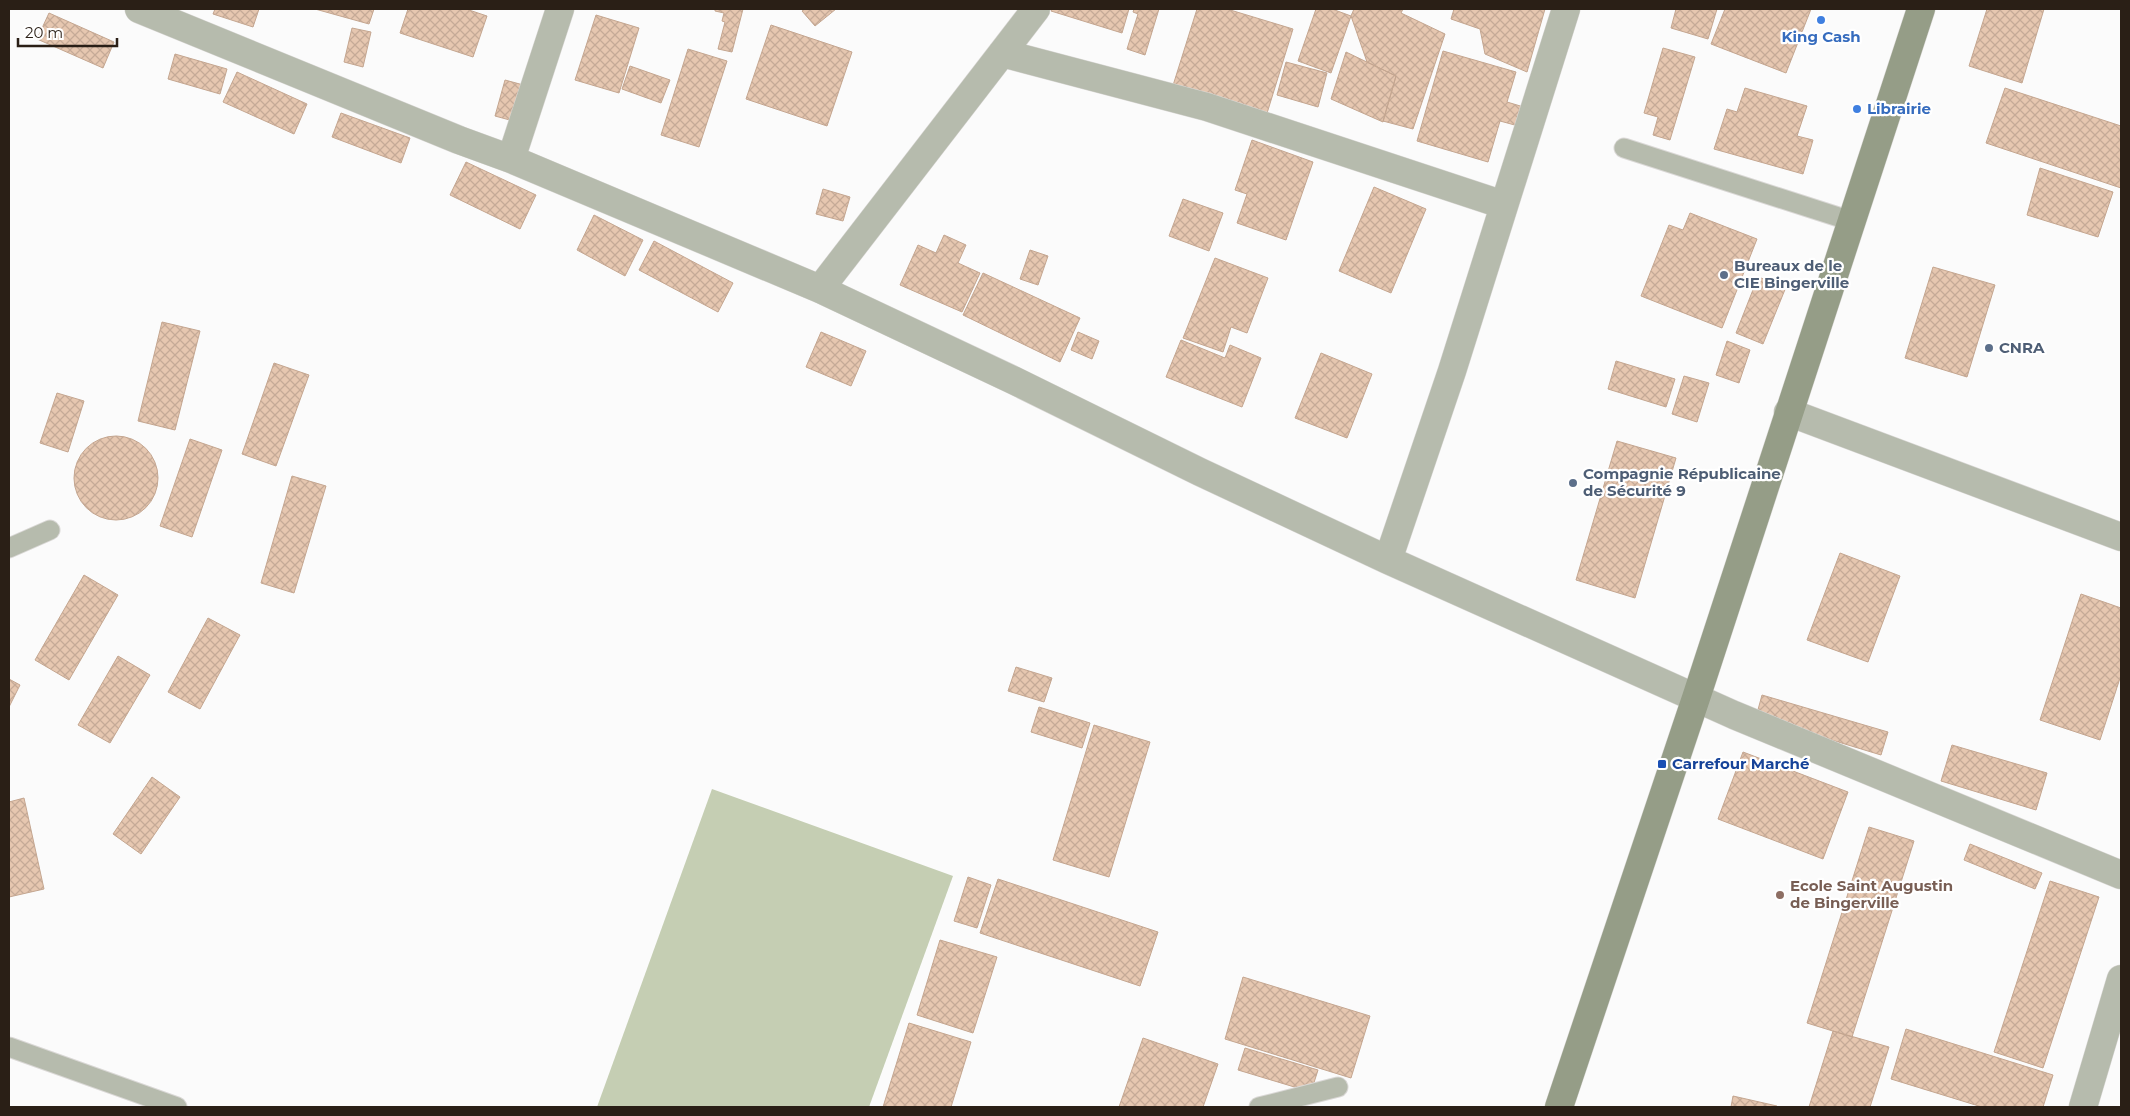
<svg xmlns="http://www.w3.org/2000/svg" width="2130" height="1116" font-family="Montserrat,sans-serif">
<defs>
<pattern id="building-cross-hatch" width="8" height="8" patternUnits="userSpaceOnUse" patternTransform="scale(1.25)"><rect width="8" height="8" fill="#e6c7b0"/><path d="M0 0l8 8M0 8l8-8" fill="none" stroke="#c5aa97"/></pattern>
</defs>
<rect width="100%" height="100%" fill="#fbfbfb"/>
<path fill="#c5ceb3" d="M712,789L953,876L869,1107H597Z"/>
<path fill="url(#building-cross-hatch)" stroke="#c4a690" d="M215,9H259L253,27L213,14Z
M315,9H374L369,24Z
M408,9H466L487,16L473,57L400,33Z
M715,9H743L732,52L718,49L725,22L722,21L724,13L715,11Z
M805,9H836L815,26L802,11Z
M1052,9H1129L1122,33L1051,11Z
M1134,9H1159L1145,55L1127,49L1138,14L1133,12Z
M1197,9H1227L1293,29L1264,123L1170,95Z
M1316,9H1332L1351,16L1331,73L1298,61Z
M1354,9H1403L1401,13L1445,34L1413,129L1383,121L1396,76L1367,62L1351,16Z
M1454,9H1545L1527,72L1485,54L1480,29L1451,19Z
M1676,9H1717L1708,39L1671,28Z
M1725,9H1811L1786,73L1711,44Z
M1987,9H2044L2022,83L1969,66Z
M49,13L114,42L103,68L37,39Z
M596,15L639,28L619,93L575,80Z
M771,25L852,52L827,126L746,99Z
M352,28L371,32L363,67L344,62Z
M1663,48L1695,57L1670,140L1653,135L1658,117L1644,113Z
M688,49L727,61L699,147L661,135Z
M1443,51L1516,72L1507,102L1527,108L1522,127L1500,121L1488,162L1417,141Z
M1346,52L1396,76L1383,122L1331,99Z
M175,54L227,69L220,94L168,79Z
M1286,62L1327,73L1318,107L1277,95Z
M630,66L670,80L661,103L622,89Z
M237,72L307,104L294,134L223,102Z
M505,80L527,86L517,122L495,116Z
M1745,88L1807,106L1797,136L1813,140L1803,174L1714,149L1727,109L1737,112Z
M2005,88L2121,126V188L1986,143Z
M341,113L410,138L401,163L332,137Z
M1252,140L1313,162L1286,240L1237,223L1247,194L1235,190Z
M466,162L536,195L520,229L450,195Z
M2040,168L2113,192L2098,237L2027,215Z
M1374,187L1426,209L1391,293L1339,271Z
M823,189L850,197L843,221L816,214Z
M1183,199L1223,213L1209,251L1169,236Z
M1690,213L1757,239L1722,328L1641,296L1669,225L1683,230Z
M594,215L643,240L625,276L577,250Z
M944,235L966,245L958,263L980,273L962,312L900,285L918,245L936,253Z
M654,241L733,283L718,312L639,270Z
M1030,250L1048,256L1038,285L1020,279Z
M1215,258L1268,278L1247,333L1231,327L1223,352L1183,338Z
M1933,267L1995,285L1967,377L1905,358Z
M983,273L1080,318L1060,362L963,315Z
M1758,277L1786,287L1763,344L1736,333Z
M162,322L200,331L175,430L138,421Z
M821,332L866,351L851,386L806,367Z
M1078,332L1099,341L1092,359L1071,350Z
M1181,340L1225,358L1230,345L1261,358L1242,407L1166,377Z
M1727,341L1750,350L1739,383L1716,375Z
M1321,353L1372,374L1347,438L1295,418Z
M1616,361L1675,379L1666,407L1608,389Z
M274,363L309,375L276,466L242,454Z
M1684,376L1709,383L1697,422L1672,414Z
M57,393L84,401L68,452L40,443Z
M74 478a42 42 0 1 1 84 0a42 42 0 1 1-84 0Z
M190,439L222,450L192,537L160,526Z
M1617,441L1676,458L1635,598L1576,580Z
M292,476L326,486L294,593L261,583Z
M1840,553L1900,576L1868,662L1807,640Z
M84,575L118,595L69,680L35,660Z
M2081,594L2121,608V675L2100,740L2040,720Z
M208,618L240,635L200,709L168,692Z
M118,656L150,675L110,743L78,725Z
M1016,667L1052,678L1044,702L1008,691Z
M9,679L20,685L9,707Z
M1762,695L1888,732L1881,755L1756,717Z
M1039,707L1090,723L1082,748L1031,732Z
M1094,725L1150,742L1109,877L1053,860Z
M1952,745L2047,773L2036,810L1941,781Z
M1743,752L1848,792L1823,859L1718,819Z
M152,777L180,797L141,854L113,834Z
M24,798L44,889L9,897V802Z
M1869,827L1914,841L1852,1037L1807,1023Z
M1970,844L2042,873L2035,889L1964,860Z
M968,877L991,885L977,928L954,921Z
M998,879L1158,932L1140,986L980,933Z
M2050,881L2099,897L2043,1068L1994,1052Z
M940,940L997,957L973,1033L917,1015Z
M1243,977L1370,1016L1351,1078L1225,1039Z
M909,1023L971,1042L951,1107H883Z
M1906,1029L2053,1075L2043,1107H1982L1891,1079Z
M1833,1031L1889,1047L1870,1107H1809Z
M1143,1038L1218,1064L1203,1107H1119Z
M1245,1048L1318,1070L1311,1092L1238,1070Z
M1733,1096L1777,1106V1107H1731Z"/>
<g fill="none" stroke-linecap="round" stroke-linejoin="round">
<defs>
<path id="service" d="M1624,148L1851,221
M9,548L50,530
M9,1047L177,1107
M1259,1107L1338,1087"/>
<path id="minor" d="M139,9L459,140L511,159L820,289L1013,380L1200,472L1388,560L1734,715L2121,875
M1002,53L1207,107L1504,205
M511,159L560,9
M820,289L1036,9
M1788,412L2121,537
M1388,560L1452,371L1566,9
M2083,1107L2121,979"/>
<path id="secondary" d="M1559,1107L1696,698L1921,9"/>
</defs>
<use href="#service" stroke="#dad8d6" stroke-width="21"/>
<use href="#minor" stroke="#dad8d6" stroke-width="29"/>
<use href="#secondary" stroke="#dad8d6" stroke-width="29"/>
<use href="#service" stroke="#b6bbad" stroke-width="19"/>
<use href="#minor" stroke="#b6bbad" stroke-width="28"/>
<use href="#secondary" stroke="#959d87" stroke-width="28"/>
</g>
<g fill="#3f7fe0" stroke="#fff" stroke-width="2">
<circle cx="1821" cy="20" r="5"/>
<circle cx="1857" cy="109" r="5"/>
</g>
<g fill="#5c6f8a" stroke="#fff" stroke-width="2">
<circle cx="1724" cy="275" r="5"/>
<circle cx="1989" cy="348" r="5"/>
<circle cx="1573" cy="483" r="5"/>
</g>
<rect fill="#1a4fb4" stroke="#fff" stroke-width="2" x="1657" y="759" width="10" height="10" rx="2.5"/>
<circle fill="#8d6e63" stroke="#fff" stroke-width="2" cx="1780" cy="895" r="5"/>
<g text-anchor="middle" stroke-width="4.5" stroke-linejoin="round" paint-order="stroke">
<g font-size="15" font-weight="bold" fill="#366cbe" stroke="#fff">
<text x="1821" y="42">King Cash</text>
<text x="1867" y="114" text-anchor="start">Librairie</text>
</g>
<g font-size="15" font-weight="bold" fill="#4e5e75" stroke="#fff" text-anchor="start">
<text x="1734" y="271">Bureaux de le<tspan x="1734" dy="17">CIE Bingerville</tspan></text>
<text x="1999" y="353">CNRA</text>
<text x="1583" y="479">Compagnie Républicaine<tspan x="1583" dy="17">de Sécurité 9</tspan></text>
</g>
<g font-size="15" font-weight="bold" fill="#164399" stroke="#fff" text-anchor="start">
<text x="1672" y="769">Carrefour Marché</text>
</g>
<g font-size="15" font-weight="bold" fill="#785e54" stroke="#fff" text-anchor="start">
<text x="1790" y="891">Ecole Saint Augustin<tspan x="1790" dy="17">de Bingerville</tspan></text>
</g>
</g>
<rect width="2130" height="1116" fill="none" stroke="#2a1f16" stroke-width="20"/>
<path d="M18 38v8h99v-8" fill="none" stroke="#2a1f16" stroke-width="2.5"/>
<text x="25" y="38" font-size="15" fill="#2a1f16" stroke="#ffffff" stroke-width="4" paint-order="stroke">20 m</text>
</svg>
